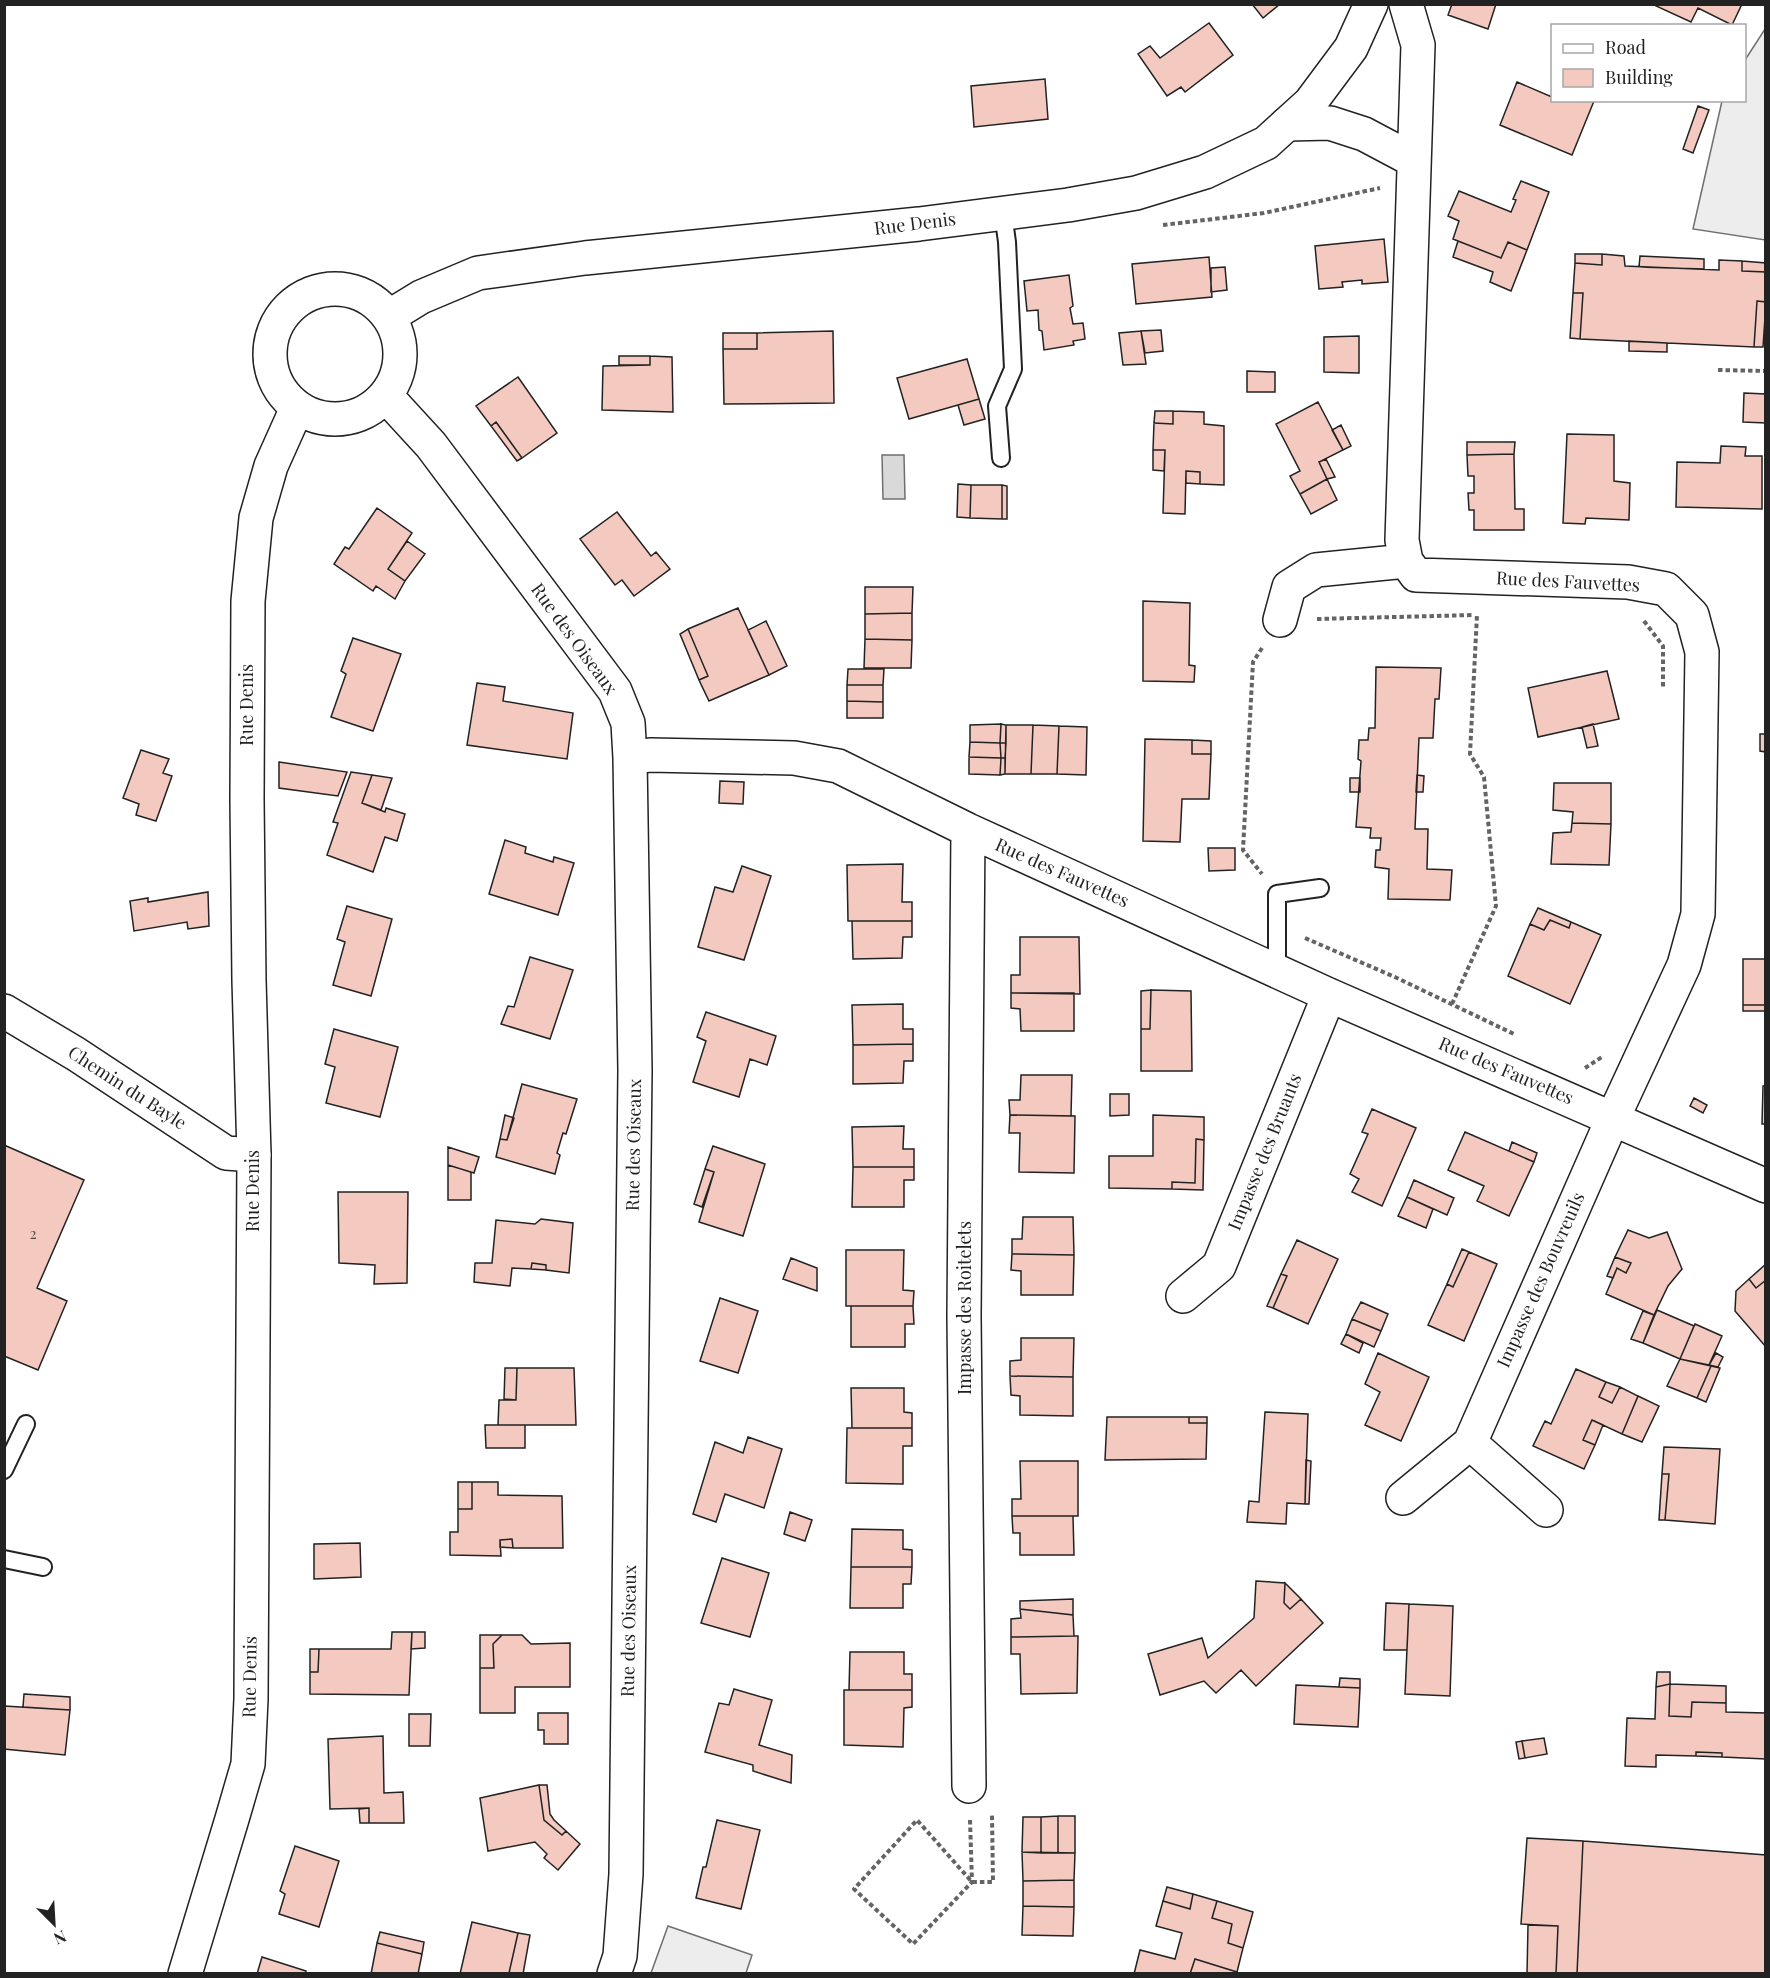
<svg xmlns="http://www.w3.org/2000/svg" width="1770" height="1978" font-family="'Playfair Display',serif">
<rect width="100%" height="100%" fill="#fff"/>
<path fill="#ededed" stroke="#6f6f6f" stroke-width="1.5" d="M1765,29V240L1693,229L1722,101L1744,100L1745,60Z
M668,1926L752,1955L746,1973H651Z"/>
<path fill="#d9d9d9" stroke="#6f6f6f" stroke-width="1.5" d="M882,455H904L905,499H883Z"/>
<path fill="#f3c9c0" stroke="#222" stroke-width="1.5" d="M1252,4H1280L1263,18Z
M1452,4H1496L1488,29L1448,15Z
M1657,4H1742L1732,25L1698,8L1691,22L1656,6Z
M1209,23L1233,55L1185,92L1181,87L1167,96L1138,54L1150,46L1160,58Z
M1045,79L1048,119L974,127L971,86Z
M1517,82L1552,97V100L1594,101L1572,155L1500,125Z
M1698,106L1709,110L1693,153L1683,149Z
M1521,181L1549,192L1527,250L1508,242L1501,258L1453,239L1459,221L1448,216L1459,191L1511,212L1516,200L1513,199Z
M1384,239L1388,282L1362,284V280L1342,282L1343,287L1319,289L1315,246Z
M1458,241L1501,258L1508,242L1527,250L1511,291L1490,282L1493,272L1453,257Z
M1575,254H1602V265L1575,263Z
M1602,254L1624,256L1625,266L1719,270V260L1742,261V271L1766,272V302L1757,301L1754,347L1580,339L1583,293H1573L1575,263L1602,265Z
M1640,256L1704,259V269L1639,267Z
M1209,257L1212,297L1136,304L1132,264Z
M1742,261L1766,263V272L1742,271Z
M1225,267L1227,290L1211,292V268Z
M1069,275L1073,306L1070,308L1073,324L1083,323L1085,339L1073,341L1074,345L1044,350L1042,331L1039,330L1038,310L1027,311L1024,281Z
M1573,293H1583L1580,339L1570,338Z
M1757,301L1766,302L1763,347H1754Z
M1161,330L1163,351L1145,353L1141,331Z
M833,331L834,403L724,404L723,349H757V333Z
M1141,331L1146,364L1123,365L1119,333Z
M723,333H757V349H723Z
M1359,336V373L1324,372V337Z
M1629,341L1667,343V352L1629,351Z
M619,356H650V365H619Z
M650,356L672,357L673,412L602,410L603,366L650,365Z
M967,359L979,399L909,419L897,378Z
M1247,371L1275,372V392H1247Z
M518,377L557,433L522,458L496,422L491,426L476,406Z
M1744,393L1766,394V423L1743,422Z
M979,399L985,419L964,425L958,405Z
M1318,402L1343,450L1319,462L1327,479L1300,494L1290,476L1300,471L1276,424Z
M1155,411H1173V424L1154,423Z
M1173,411L1204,412V424L1224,426V485L1200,484V472L1186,471L1185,514L1163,513L1165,450H1153L1154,423L1173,424Z
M496,422L522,458L517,461L491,426Z
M1341,425L1351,446L1343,450L1332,430Z
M1567,434L1614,435V481L1630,483L1629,520L1586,518L1585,524L1563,523Z
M1467,442H1515L1514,454L1467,455Z
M1721,446L1746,447L1745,456H1762V509L1676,507L1677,462L1720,463Z
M1153,450H1165L1164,471L1153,470Z
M1514,454L1515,509H1524V530H1474V510H1469L1468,493H1474V476H1468L1467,455Z
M1326,459L1335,477L1327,479L1319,462Z
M1186,471L1200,472V484L1186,483Z
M1327,479L1337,500L1311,514L1300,494Z
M958,484L971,485L970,518L957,517Z
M971,485H1002V519L970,518Z
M1002,485L1007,486V519H1002Z
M377,508L412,533L388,569L405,581L395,599L376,586L373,591L334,564L345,547L349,549Z
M617,512L651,556L656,552L670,569L634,596L622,580L615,585L580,539Z
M407,541L425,554L405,581L388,569Z
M865,587H913L912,613L865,614Z
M1143,601L1190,603L1189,665L1195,666L1194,682L1143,681Z
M738,608L769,675L709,701L699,680L708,676L688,629Z
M912,613V640L865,639V614Z
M766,621L787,666L769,675L748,630Z
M688,629L708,676L699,680L680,634Z
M353,638L401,654L373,731L331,717L346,674L341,671Z
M865,639L912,640L911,668H864Z
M1376,667L1441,668L1439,699H1435L1433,738H1419L1415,829H1428L1427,869L1452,870L1450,900L1388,899L1389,869L1375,867L1376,850H1380L1381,838H1370L1371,828L1356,827L1361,761L1358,759L1359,740H1368L1369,728H1375Z
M848,669H884L883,685H847Z
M1607,671L1619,719L1538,737L1528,688Z
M477,683L505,687L503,701L573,713L567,759L467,745Z
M847,685H883V702L847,701Z
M847,701L883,702V718H847Z
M1001,724L1006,725V743H1000Z
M1001,724L1000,743L970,742V725Z
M1593,724L1598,746L1587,748L1582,727Z
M1006,725H1033L1031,774H1005Z
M1033,725L1059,726L1057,774H1031Z
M1059,726L1087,727L1086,775L1057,774Z
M1760,734H1766V752L1760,751Z
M1145,739L1192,740V754H1211L1209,799H1182L1180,842L1143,841Z
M1192,740L1211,741V754H1192Z
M970,742L1000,743L1001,758L969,757Z
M1000,743H1006L1005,758H1001Z
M141,750L169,759L163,773L172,776L156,821L136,815L139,804L123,798Z
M969,757L1001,758L1000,775L969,774Z
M1001,758H1005V774L1000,775Z
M279,762L347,772L338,796L279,788Z
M351,772L372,775L362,803L385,812L386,808L405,814L397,841L385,837L373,872L327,855L338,823L333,822Z
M372,775L392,778L381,810L362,803Z
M1417,775L1424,776L1423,792H1416Z
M1350,778H1360V792H1350Z
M720,781L744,782L743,804L719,803Z
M1554,783H1611V824L1572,823L1573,812L1553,810Z
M1572,823L1611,824L1609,865L1551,864L1553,833L1571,832Z
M505,840L526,847L525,853L553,862L554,857L574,863L558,915L489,894Z
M1208,848H1235V870L1209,871Z
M903,864L902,902H912V921H848L847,865Z
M742,866L771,876L744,960L698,947L715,887L733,892Z
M208,892L209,926L188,929L187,922L134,931L130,901L148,898V902Z
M347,906L392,919L371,996L333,985L345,942L337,939Z
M1538,908L1571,922L1569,928L1550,920L1544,930L1530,924Z
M1550,920L1569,928L1571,922L1601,935L1570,1004L1508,976L1530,924L1544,930Z
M852,921H912V937H903L902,958L853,959Z
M1020,937H1079L1080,994L1011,993V975H1020Z
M530,957L573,970L550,1039L501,1024L508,1006L514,1007Z
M1743,959H1766V1005H1743Z
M1151,990L1150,1029H1141V991Z
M1151,990L1191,991L1192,1071H1141V1029H1150Z
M1011,993H1074V1031H1021L1020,1009L1011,1008Z
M903,1004V1029H913V1044L853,1045L852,1005Z
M1743,1005H1766V1011H1743Z
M706,1012L776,1036L767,1065L750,1059L739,1097L693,1082L706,1041L697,1037Z
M334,1029L398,1047L380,1117L326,1103L335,1067L325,1064Z
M913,1044V1061H904L903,1083L853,1084V1045Z
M1021,1075H1072L1071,1116L1010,1115L1009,1100H1020Z
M522,1084L577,1099L566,1134L563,1133L557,1153L560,1155L555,1174L496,1157L500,1139L507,1140Z
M1763,1086H1766V1124H1762Z
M1110,1094H1129V1115L1110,1116Z
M1694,1098L1707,1105L1703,1113L1690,1106Z
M1372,1109L1416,1128L1382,1206L1352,1192L1359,1179L1350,1174L1368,1134L1362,1132Z
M505,1115L514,1118L507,1140L500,1139Z
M1010,1115L1075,1116L1074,1173L1019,1172L1020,1133H1009Z
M1153,1115L1204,1117V1140L1196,1139L1195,1183L1172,1182V1189L1109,1188V1156H1153Z
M904,1126L903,1149H914V1167H853L852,1127Z
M1465,1132L1534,1162L1509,1216L1477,1201L1484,1186L1448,1170Z
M1196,1139L1204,1140L1203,1190L1172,1189V1182L1195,1183Z
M1512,1142L1537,1153L1534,1162L1509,1151Z
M4,1145L84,1180L37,1288L67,1301L38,1370L4,1356Z
M713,1146L765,1164L743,1236L699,1222L714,1172L705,1169Z
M448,1147L479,1157L474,1173L448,1165Z
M448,1165L471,1172V1200H448Z
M853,1167H914V1180H904V1207H852Z
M705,1169L714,1172L702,1207L694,1204Z
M1414,1180L1454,1198L1447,1215L1407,1197Z
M338,1192H408L407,1283L374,1284L375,1265L339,1263Z
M1407,1197L1433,1209L1426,1228L1398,1216Z
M1023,1217H1073L1074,1255L1012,1254V1239H1022Z
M541,1219L573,1223L569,1273L546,1270V1265L532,1263L531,1269L512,1268L510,1286L474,1282L475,1263H492L496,1220L535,1224Z
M1628,1230L1649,1238L1667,1232L1682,1269L1668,1286L1654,1315L1606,1294L1617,1268L1626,1273L1631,1263L1615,1257Z
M1297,1240L1338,1259L1308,1324L1273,1308L1287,1276L1281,1274Z
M1462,1249L1469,1252L1453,1287L1447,1284Z
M846,1250H904L903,1290L914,1291L913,1306H846Z
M1469,1252L1497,1264L1464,1341L1428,1325L1447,1284L1453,1287Z
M1012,1254L1074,1255L1073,1295H1021V1271L1011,1270Z
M1615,1257L1631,1263L1626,1273L1617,1268L1613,1278L1607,1276Z
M791,1258L817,1268V1291L783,1279Z
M532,1263L546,1265V1270L531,1269Z
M1766,1264V1280L1756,1288L1749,1279Z
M1281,1274L1287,1276L1273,1308L1267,1306Z
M1749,1279L1756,1288L1766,1280V1347L1735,1311L1736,1291Z
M720,1298L758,1311L738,1373L700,1361Z
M1361,1302L1388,1314L1381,1331L1352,1319Z
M851,1306H913L914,1324H905V1347H851Z
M1657,1310L1694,1326L1680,1359L1643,1343Z
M1643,1311L1654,1315L1643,1343L1631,1339Z
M1352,1319L1381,1331L1374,1347L1346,1334Z
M1695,1324L1722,1336L1709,1365L1680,1359Z
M1346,1334L1363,1343L1359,1353L1341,1344Z
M1021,1338H1074L1073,1377L1010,1376V1361L1021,1360Z
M1378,1353L1429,1377L1401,1441L1365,1425L1380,1392L1365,1384Z
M1716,1353L1723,1357L1718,1367L1709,1365Z
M1680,1359L1711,1366L1697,1398L1667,1386Z
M1711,1366L1720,1368L1706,1402L1697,1398Z
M505,1368H517L516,1400L504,1399Z
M517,1368H574L576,1425H498L499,1400H516Z
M1576,1369L1606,1382L1599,1397L1612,1403L1620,1387L1638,1396L1622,1434L1592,1420L1583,1440L1595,1445L1584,1469L1533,1446L1545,1421L1551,1424Z
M1010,1376L1073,1377V1416L1020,1415V1396L1011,1395Z
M1606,1382L1620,1387L1612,1403L1599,1397Z
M851,1388H904V1412L912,1413V1428H852Z
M1638,1396L1659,1406L1642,1442L1622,1434Z
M1265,1412L1308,1414L1305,1504L1287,1503L1286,1524L1247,1522L1249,1501L1259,1502Z
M1107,1417H1189V1423H1207L1206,1459L1105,1460Z
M1189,1417H1207V1423H1189Z
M1592,1420L1603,1425L1595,1445L1583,1440Z
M485,1425H525V1448H486Z
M847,1428H912V1446H903V1484L846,1483Z
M748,1437L782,1449L764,1508L725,1494L716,1522L693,1514L715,1442L743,1453Z
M1664,1447L1720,1449L1715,1524L1665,1520L1669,1474H1662Z
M1306,1460L1311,1461L1309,1504H1305Z
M1020,1461H1078V1516H1012V1499H1021Z
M1662,1474H1669L1665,1520H1659Z
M458,1482H472V1509H458Z
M472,1482H498V1495L562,1496L563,1548H513L512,1539L500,1540L501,1556L450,1555V1532H458V1509H472Z
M790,1512L812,1520L805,1541L784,1534Z
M1012,1516H1073L1074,1555H1020V1533H1013Z
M852,1529L903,1530V1549L912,1550V1567H851Z
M512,1539L513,1548L500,1547V1540Z
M360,1543L361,1577L314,1579V1544Z
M722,1558L769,1573L750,1637L701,1623Z
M851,1567H912L911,1584H903V1608H850Z
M1256,1581L1285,1583L1284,1603L1290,1609L1301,1599L1323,1623L1256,1686L1241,1670L1216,1693L1204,1681L1160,1695L1148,1654L1202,1638L1208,1658L1254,1618Z
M1285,1583L1301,1599L1290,1609L1284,1603Z
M1073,1599V1615L1020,1609V1601Z
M1386,1603L1409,1604L1407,1650H1384Z
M1409,1604L1453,1606L1450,1696L1405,1694Z
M1020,1609L1073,1615L1074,1636L1011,1637V1619L1021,1618Z
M392,1632H412L409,1695L310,1694V1672H318L319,1649H391Z
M412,1632H425V1648L411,1649Z
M480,1635H502L493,1644L494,1668H480Z
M502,1635H522L531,1644L570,1643V1687H515V1713H480V1668H494L493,1644Z
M1074,1636H1078L1077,1693L1021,1694L1020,1654H1011V1637Z
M310,1649H319L318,1672H310Z
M850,1652H904V1674H912V1690H849Z
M1657,1672H1670V1684L1656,1687Z
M1340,1678L1360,1679V1688L1339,1687Z
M1670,1684L1669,1716L1691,1717L1692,1702L1726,1703V1712L1766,1713V1759L1722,1757V1753L1696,1752V1756L1656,1755V1767L1625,1766L1627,1718L1655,1719L1656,1687Z
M1670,1684L1726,1686V1703L1692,1702L1691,1717L1669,1716Z
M1296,1685L1360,1688L1358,1727L1294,1724Z
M734,1689L772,1700L759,1745L792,1755L791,1783L753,1771V1765L705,1752L719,1703L729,1705Z
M844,1690H912V1707L904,1708L903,1747L844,1745Z
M24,1694L70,1697V1710L23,1707Z
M4,1706L70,1710L65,1755L4,1749Z
M538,1713H568V1744H544V1730H538Z
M409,1714H431L430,1746H409Z
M383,1736L384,1793L403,1792L404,1823H369V1808L330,1809L328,1739Z
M1544,1738L1547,1754L1525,1758L1522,1741Z
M1522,1741L1525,1758L1519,1759L1516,1742Z
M1696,1752L1722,1753V1757L1696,1756Z
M539,1785L544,1820L562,1835L566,1831L580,1844L558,1870L544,1858L547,1854L535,1842L488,1851L480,1798Z
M539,1785H547L550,1814L554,1820L566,1831L562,1835L544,1820Z
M369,1808V1823H360L359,1809Z
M1058,1816H1075V1853H1058Z
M1058,1816V1853H1041V1817Z
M1023,1817H1041V1853L1022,1852Z
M717,1820L760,1830L741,1909L696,1898L703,1867H706Z
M1527,1838L1583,1841L1577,1974H1556L1558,1926L1521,1924Z
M1583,1841L1766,1855V1974H1577Z
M295,1846L339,1861L319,1927L279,1914L285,1894L280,1891Z
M1022,1852L1075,1853L1074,1880L1023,1881Z
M1074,1880V1907L1023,1906V1881Z
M1167,1887L1193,1894L1190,1909L1163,1901Z
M1193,1894L1217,1901L1212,1918L1232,1924L1228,1943L1243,1948L1237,1972L1195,1959L1190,1974H1134L1140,1950L1175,1959L1182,1933L1156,1926L1163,1901L1190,1909Z
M1217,1901L1253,1912L1243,1948L1228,1943L1232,1924L1212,1918Z
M1023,1906L1074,1907L1073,1936L1022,1935Z
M472,1922L518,1933L509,1973L512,1974H460Z
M1528,1925L1558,1926L1556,1974H1527Z
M380,1932L424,1942L422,1954L377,1943Z
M518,1933L530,1935L523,1974H512L509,1973Z
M377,1943L422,1954L418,1974H371Z
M262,1957L306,1971L305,1974H257Z
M1195,1959L1237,1972L1236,1974H1190Z"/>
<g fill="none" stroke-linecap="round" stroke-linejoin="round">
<defs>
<path id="lane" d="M1001,458L997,406L1013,369L1007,242L1003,213
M1277,970V894L1320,888
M4,1470L26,1424
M4,1559L43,1567"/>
<path id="street" d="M1406,4L1418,45L1402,540L1406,561L1416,575L1628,582L1666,589L1692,615L1702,652L1698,914L1684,965L1613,1118L1470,1443L1546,1510
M1287,124L1330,123L1364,134L1413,160
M386,396L431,445L615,691L628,723L630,758L635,1070L626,1874L620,1956L614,1974
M1280,620L1289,587L1316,570L1406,561
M630,758L650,755L794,758L838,766L968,830L1329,995L1766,1186
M968,830L964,1316L969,1786
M4,1011L76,1054L226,1153L254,1155
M1183,1296L1219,1266L1329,995
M1403,1498L1470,1443"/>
<path id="secondary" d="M270 354a65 65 0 1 1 130 0a65 65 0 1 1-130 0Z
M390,316L421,297L478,273L585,258L919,224L1068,205L1136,193L1205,172L1266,143L1310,103L1351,48L1371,4
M185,1974L232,1819L248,1764L251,1699L254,1155L249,980L247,799L248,601L256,518L271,466L297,408"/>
</defs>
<use href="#lane" stroke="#222" stroke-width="20"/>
<use href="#street" stroke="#222" stroke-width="36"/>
<use href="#secondary" stroke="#222" stroke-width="36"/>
<path stroke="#646464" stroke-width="4" stroke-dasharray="4.5 3" stroke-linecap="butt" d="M1163,225L1264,213L1380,188
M1718,370L1766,371
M1317,619L1474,615
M1644,621L1663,646V688
M1262,648L1253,662L1243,850L1262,874
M1305,938L1397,978L1516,1035
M1452,1004L1496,906L1484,777L1470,754L1477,615
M1585,1068L1602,1057
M970,1820L972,1882L913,1944L854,1889L917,1820L972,1882H993L992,1814"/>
<use href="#lane" stroke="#fff" stroke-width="16"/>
<use href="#street" stroke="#fff" stroke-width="33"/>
<use href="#secondary" stroke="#fff" stroke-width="33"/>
</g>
<g text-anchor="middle" stroke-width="4.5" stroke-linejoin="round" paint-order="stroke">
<g font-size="15" fill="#564c4a">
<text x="33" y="1239">2</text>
</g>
<g font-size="18" fill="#222" stroke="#fff">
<text transform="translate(915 224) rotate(-7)" y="6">Rue Denis</text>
<text transform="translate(1568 582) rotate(3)" y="6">Rue des Fauvettes</text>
<text transform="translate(574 639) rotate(54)" y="6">Rue des Oiseaux</text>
<text transform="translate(247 705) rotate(-90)" y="6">Rue Denis</text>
<text transform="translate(1062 873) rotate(24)" y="6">Rue des Fauvettes</text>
<text transform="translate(1506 1071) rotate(23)" y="6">Rue des Fauvettes</text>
<text transform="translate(127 1088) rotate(33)" y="6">Chemin du Bayle</text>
<text transform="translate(634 1145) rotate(-89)" y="6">Rue des Oiseaux</text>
<text transform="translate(1265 1152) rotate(-68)" y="6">Impasse des Bruants</text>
<text transform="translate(253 1191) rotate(-90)" y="6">Rue Denis</text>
<text transform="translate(1541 1280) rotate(-66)" y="6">Impasse des Bouvreuils</text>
<text transform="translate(965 1308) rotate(-90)" y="6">Impasse des Roitelets</text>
<text transform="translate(629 1631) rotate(-89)" y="6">Rue des Oiseaux</text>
<text transform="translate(250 1677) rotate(-89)" y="6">Rue Denis</text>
</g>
</g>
<rect width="1770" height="1978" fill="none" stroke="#222222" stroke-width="12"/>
<rect x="1551" y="24" width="195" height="78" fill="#ffffff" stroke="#a7a7a7" stroke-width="1.5"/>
<rect x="1563" y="44" width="30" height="9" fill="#ffffff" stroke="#a7a7a7" stroke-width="1.5"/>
<text x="1605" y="54" font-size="18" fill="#222222">Road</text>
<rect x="1563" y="69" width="30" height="18" fill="#f3c9c0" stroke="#a7a7a7" stroke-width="1.5"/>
<text x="1605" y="84" font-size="18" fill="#222222">Building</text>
<g transform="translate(54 1924) rotate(156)" stroke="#ffffff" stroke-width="4.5" paint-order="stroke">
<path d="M0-4.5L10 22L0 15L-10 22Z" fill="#222222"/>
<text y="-9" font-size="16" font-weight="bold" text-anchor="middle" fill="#222222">N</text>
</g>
</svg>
